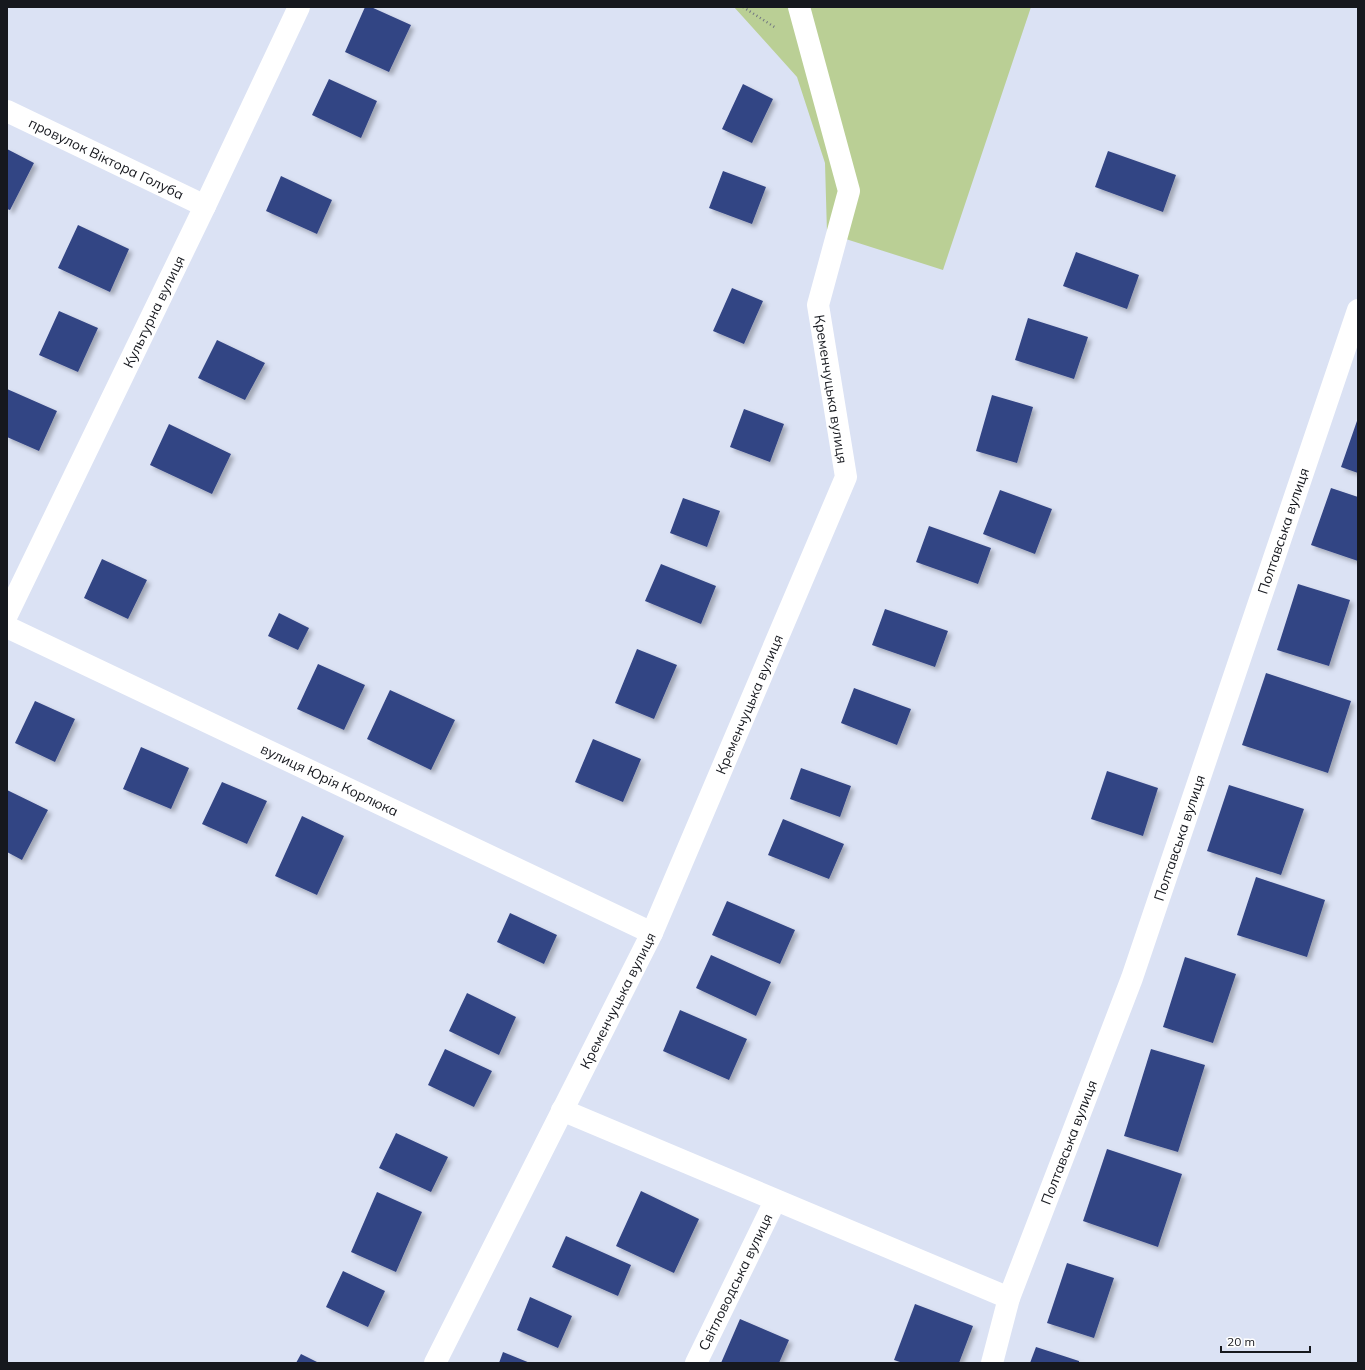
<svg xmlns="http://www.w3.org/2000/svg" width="1365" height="1370" font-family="Mulish,sans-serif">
<defs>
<filter id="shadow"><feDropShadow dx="3.5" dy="3.5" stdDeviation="2" flood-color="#0004"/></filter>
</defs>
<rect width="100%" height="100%" fill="#dbe2f4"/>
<path fill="#bacf95" d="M734,7H1031L943,270L827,233L825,163L797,77Z"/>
<path fill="#334484" filter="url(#shadow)" d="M365,7H371L411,25L389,72L345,52Z
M329,79L377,101L361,138L312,115Z
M743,84L773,99L752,143L722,129Z
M7,149L34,163L10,210L7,209Z
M1108,151L1176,175L1163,212L1095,187Z
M723,171L766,187L752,224L709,208Z
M281,176L332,200L317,234L266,211Z
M78,225L129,249L110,292L58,268Z
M1076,252L1139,275L1127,309L1063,286Z
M732,288L763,301L744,344L713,331Z
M59,311L98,328L78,372L39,355Z
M1028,318L1088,337L1074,379L1015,360Z
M217,340L265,363L245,400L198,378Z
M7,389L57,411L39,451L7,437Z
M992,395L1033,407L1017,463L976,451Z
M744,409L784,424L770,462L730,447Z
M1358,418V473L1341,467Z
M169,424L231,454L212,494L150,465Z
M1331,488L1358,497V561L1311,545Z
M1000,490L1052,509L1035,554L983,534Z
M683,498L720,511L707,547L670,533Z
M929,526L991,548L978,584L916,562Z
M102,559L147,580L128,619L84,598Z
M661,564L716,586L701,624L645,601Z
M1298,584L1350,600L1329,666L1277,650Z
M885,609L948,631L935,667L872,645Z
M279,613L309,628L298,650L268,636Z
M637,649L677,665L654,719L615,703Z
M318,664L365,685L344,730L297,709Z
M1266,673L1351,701L1328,773L1242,745Z
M854,688L911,709L897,745L841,723Z
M390,690L455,720L431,770L367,739Z
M35,701L75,719L55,762L15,743Z
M593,739L641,759L623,802L575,782Z
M141,747L189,768L171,809L123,789Z
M801,768L851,786L840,817L790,799Z
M1107,771L1158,788L1143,836L1091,819Z
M222,782L267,801L247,844L202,824Z
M1229,785L1304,809L1281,875L1207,851Z
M7,790L48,810L22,860L7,852Z
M302,816L344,836L317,895L275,876Z
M783,819L844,844L829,879L768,855Z
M1256,877L1325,900L1307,957L1237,935Z
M727,901L795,930L780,964L712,935Z
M510,913L557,935L544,964L497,942Z
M711,955L771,982L756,1016L696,988Z
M1185,957L1236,974L1213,1043L1163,1027Z
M467,993L516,1017L499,1055L449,1031Z
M680,1010L747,1039L729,1080L663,1051Z
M445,1049L492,1071L474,1107L428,1085Z
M1151,1049L1205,1065L1178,1152L1124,1136Z
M396,1133L448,1157L431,1192L379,1168Z
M1107,1149L1182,1174L1158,1247L1083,1221Z
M641,1191L699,1219L674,1273L616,1246Z
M377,1192L422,1212L396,1272L351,1252Z
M566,1236L631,1265L618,1296L552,1267Z
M1067,1263L1114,1278L1094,1338L1047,1323Z
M343,1271L385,1291L368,1327L326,1307Z
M530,1297L572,1316L558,1348L517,1330Z
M915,1304L973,1326L959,1363H903L894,1360Z
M740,1319L789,1340L779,1363H721Z
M1036,1347L1079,1361V1363H1030Z
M503,1352L530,1363H499Z
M301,1354L319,1363H296Z"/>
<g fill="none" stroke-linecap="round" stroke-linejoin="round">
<path stroke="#717681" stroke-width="2.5" stroke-dasharray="1 3" stroke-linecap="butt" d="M743,7L776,28"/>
<g stroke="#fff" stroke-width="22">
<path id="s1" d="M7,111L205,206"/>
<path id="s2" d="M7,615L205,206L299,7"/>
<path id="s3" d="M7,627L652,933"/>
<path d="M562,1110L1009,1298"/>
<path id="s4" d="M435,1363L652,933L846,477L818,305L849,191L799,7"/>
<path id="s5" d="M696,1363L775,1201"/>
<path id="s6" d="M992,1363L1009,1298L1132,978L1358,310"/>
</g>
</g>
<g text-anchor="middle" stroke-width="4" stroke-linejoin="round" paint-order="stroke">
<g font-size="14" fill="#16181e" stroke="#fff">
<text dy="5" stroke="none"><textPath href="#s1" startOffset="110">провулок Віктора Голуба</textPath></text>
<text dy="5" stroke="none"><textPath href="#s2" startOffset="337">Культурна вулиця</textPath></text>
<text transform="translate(831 389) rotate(81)" y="5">Кременчуцька вулиця</text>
<text dy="5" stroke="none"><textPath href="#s6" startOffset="882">Полтавська вулиця</textPath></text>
<text dy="5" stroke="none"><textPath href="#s4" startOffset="730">Кременчуцька вулиця</textPath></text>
<text dy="5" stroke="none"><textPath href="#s3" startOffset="357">вулиця Юрія Корлюка</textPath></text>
<text dy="5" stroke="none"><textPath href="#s6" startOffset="558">Полтавська вулиця</textPath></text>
<text dy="5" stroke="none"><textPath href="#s4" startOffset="406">Кременчуцька вулиця</textPath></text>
<text dy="5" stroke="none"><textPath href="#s6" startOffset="234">Полтавська вулиця</textPath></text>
<text dy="5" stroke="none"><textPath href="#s5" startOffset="90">Світловодська вулиця</textPath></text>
</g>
</g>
<rect width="1365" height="1370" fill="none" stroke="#16181e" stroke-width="16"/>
<path d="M1221 1346v6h89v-6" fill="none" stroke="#16181e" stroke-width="2"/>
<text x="1227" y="1346" font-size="12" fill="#16181e" stroke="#ffffff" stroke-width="3" paint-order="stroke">20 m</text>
</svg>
